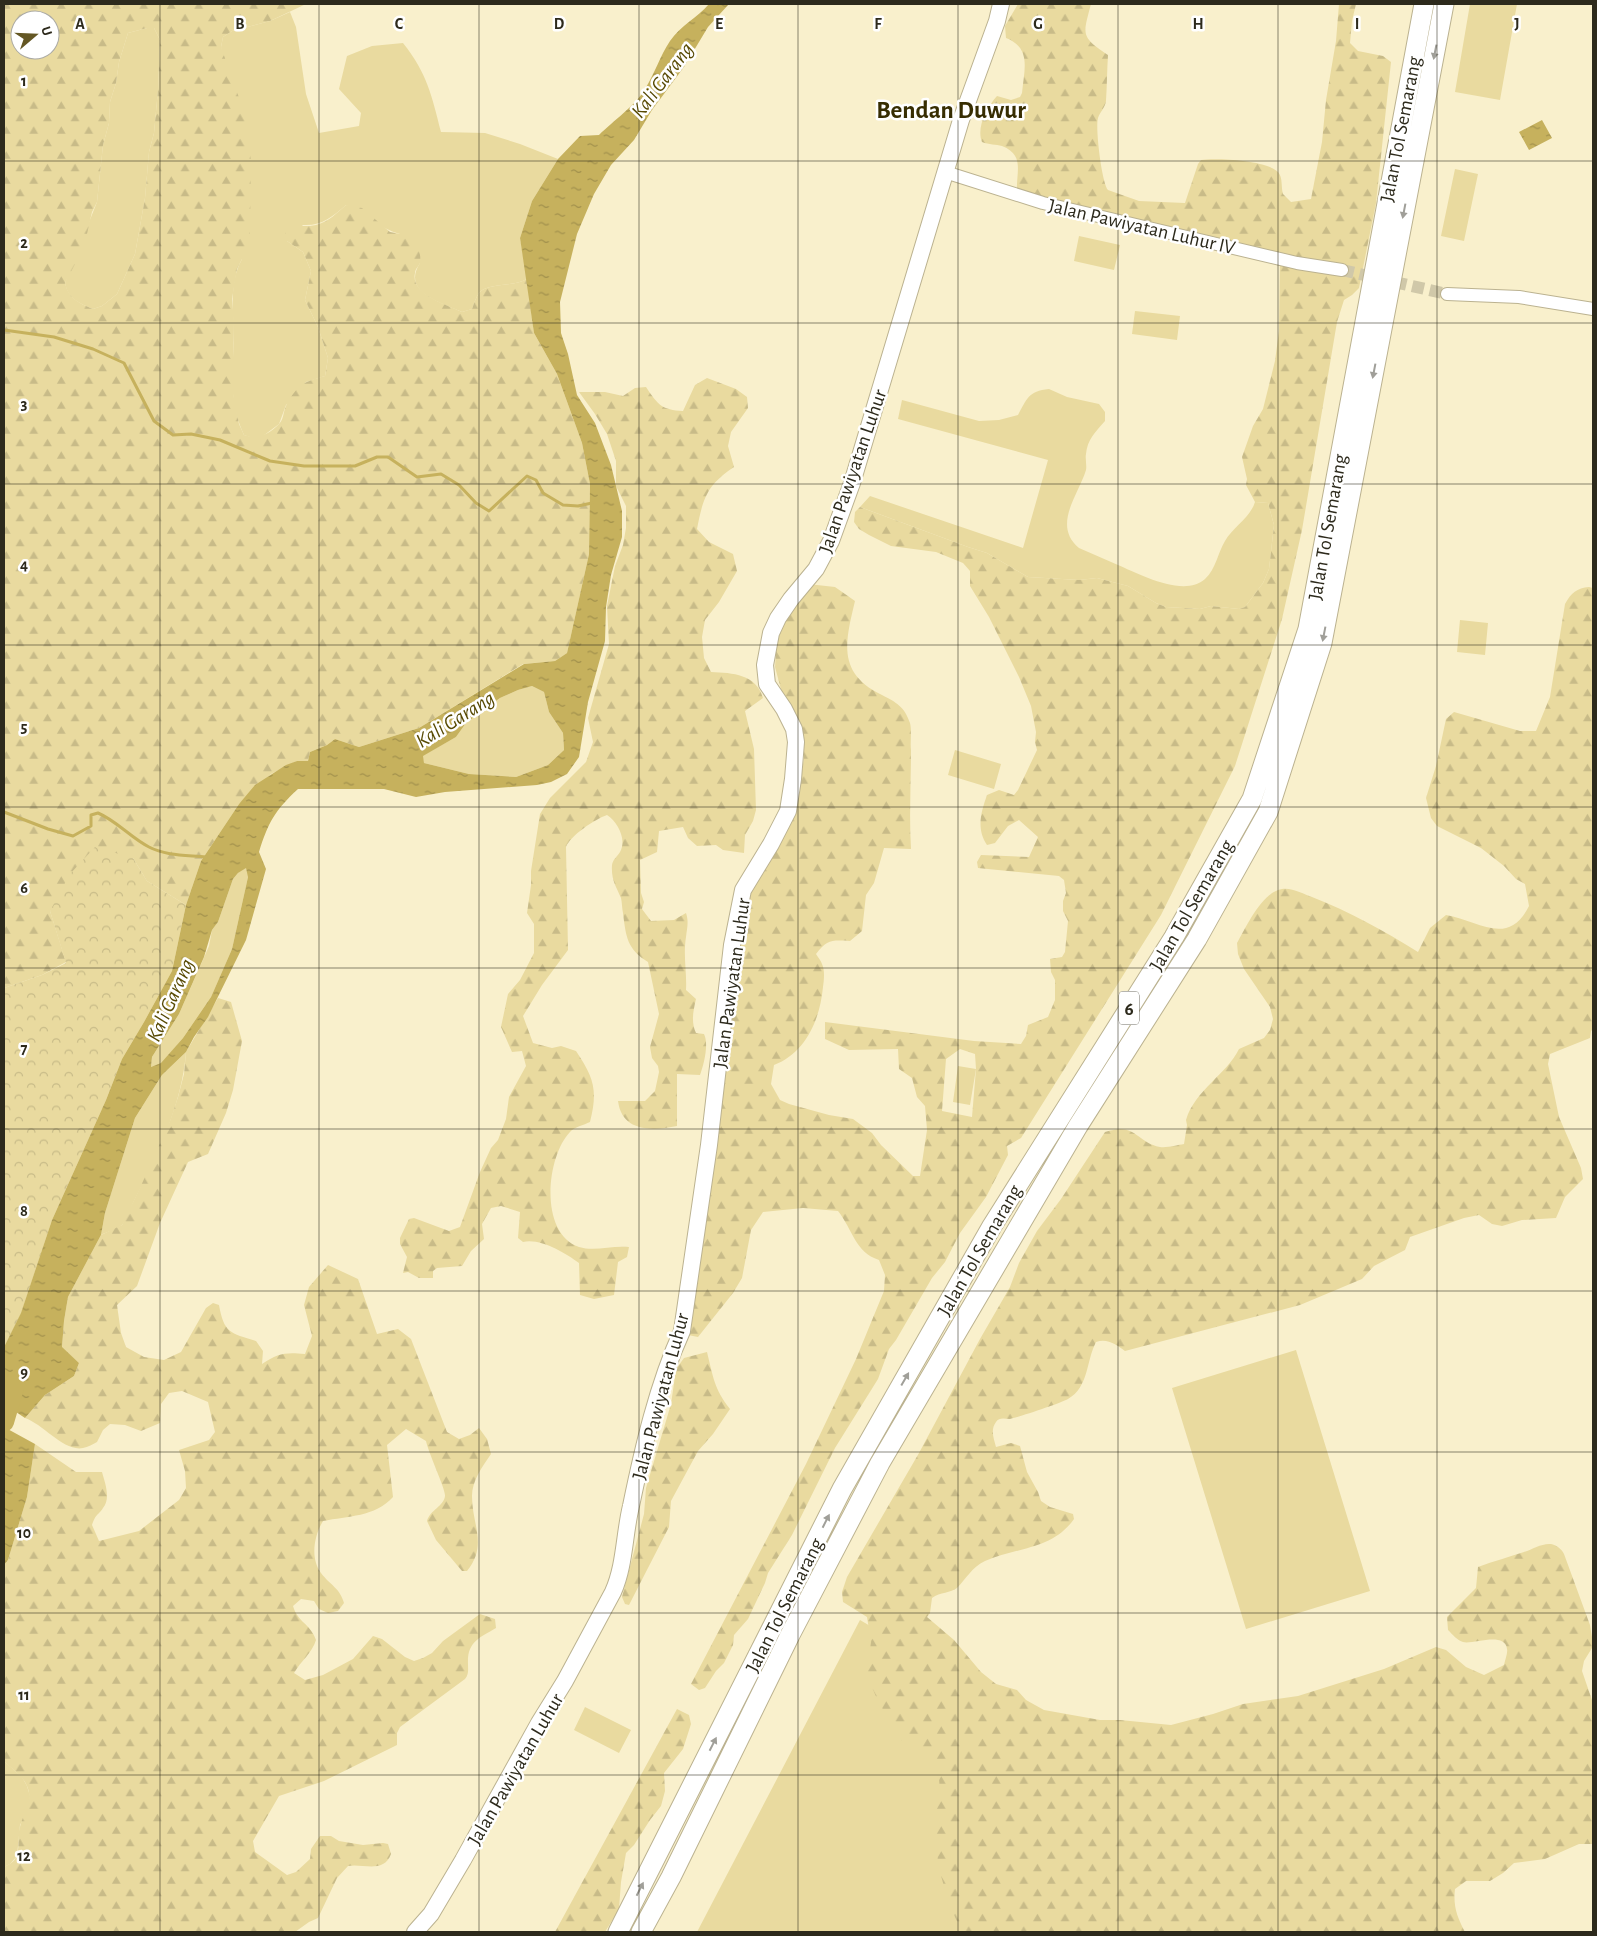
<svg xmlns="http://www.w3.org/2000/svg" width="1597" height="1936" font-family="'Alegreya Sans',sans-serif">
<defs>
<pattern id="forest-firs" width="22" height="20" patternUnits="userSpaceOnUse" patternTransform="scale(1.25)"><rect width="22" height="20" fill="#e9da9f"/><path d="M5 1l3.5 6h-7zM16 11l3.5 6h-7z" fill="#c8bb88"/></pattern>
<pattern id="park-crowns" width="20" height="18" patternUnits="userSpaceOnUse" patternTransform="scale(1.25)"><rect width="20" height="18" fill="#e9da9f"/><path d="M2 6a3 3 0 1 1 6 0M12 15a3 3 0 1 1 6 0" fill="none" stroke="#c8bb88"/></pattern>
<pattern id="water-ripples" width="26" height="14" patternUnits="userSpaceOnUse" patternTransform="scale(1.25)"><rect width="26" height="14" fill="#c6b15d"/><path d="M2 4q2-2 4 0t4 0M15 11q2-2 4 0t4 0" fill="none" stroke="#a1904c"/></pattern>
</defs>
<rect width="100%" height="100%" fill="#f9f0cc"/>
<path fill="#e9da9f" d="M1470,4H1517L1500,100L1455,92Z
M290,12L296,27L306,94L319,133L359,126L361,113L339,89L347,56L372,46L403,43C427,73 432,96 441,132L485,133L520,144L558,159L532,201L520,238L527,279C513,287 491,283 481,291C477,294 474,303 472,309L462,312C441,302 401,293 420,263L400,234C384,230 361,214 346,205C332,217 322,226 303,225L287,241L303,252L311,271L305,300L318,327L328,358L325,376L306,382L286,405L279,424L263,436L253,438L244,435C238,422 234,407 233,394C231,377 233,359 234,343C234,315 228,284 242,259L221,47L223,37L232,31L270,21Z
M147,28H154L160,40L158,90L154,133L149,152L145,198L135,254L117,294L102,306L93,309C79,303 68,299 65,283L97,202L103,145L109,123L110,102L116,83L119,62L128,33Z
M1455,169L1478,174L1464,241L1441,236Z
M1079,236L1120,245L1114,270L1074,261Z
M1135,311L1180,316L1177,340L1132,334Z
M1049,389L1067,397L1099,404L1105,412V421C1096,431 1087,440 1086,454C1085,459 1087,465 1086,470C1078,496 1052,525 1079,548C1092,554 1105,559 1118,565C1139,574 1184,598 1205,579C1216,569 1218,552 1225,541C1233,527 1250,518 1255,502L1268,503L1274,525L1269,569L1263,583L1245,607L1239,609L1211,606L1200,609L1166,607L1156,603L1128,586L1097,578L1079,580L1028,577L987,553L968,547L860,507L870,496L1023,548L1048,460L898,419L902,400L979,421L999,420L1018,415C1027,399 1028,391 1049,389Z
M1460,620L1488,623L1485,655L1457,652Z
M532,686L544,692L549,712L563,733L564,750L548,765L516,777L469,774L424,763L422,756L456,737L466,723L500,698L518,690Z
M955,750L1001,764L994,789L948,775Z
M246,867L248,872V877L232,949L211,997L183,1038L161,1064L151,1067L152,1057L179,1014L202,962L209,946L212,930L218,922L233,879L238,873Z
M186,1052C182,1104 158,1155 134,1201C131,1207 127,1219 122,1225C117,1229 107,1232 101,1235L105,1213L135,1118L162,1075Z
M958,1066L976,1069L970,1105L953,1102Z
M1296,1350L1370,1591L1246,1629L1172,1388Z
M860,1620L1007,1707L995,1932H697Z
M585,1707L631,1730L619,1753L574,1730Z
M4,1761L22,1777L27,1786L30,1796L29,1807L20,1825L17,1856L10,1864L4,1867Z"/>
<path fill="url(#forest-firs)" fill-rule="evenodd" d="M4,4H306L270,21L232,31L223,37L221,47L243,109L251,160L250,233L242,259L237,269L232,299L234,321L233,393L239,424L244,435C257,439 269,435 279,424C284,419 283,412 286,406C288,400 293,394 297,389C304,381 315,379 325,376L328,358L318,327L305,300L311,271L303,252L287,241L285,231C299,223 303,228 316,225C328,222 337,213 346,205L362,208L390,232L400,234L411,233C415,242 422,252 420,263C419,266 415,269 415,273C410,294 447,305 462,312L472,309C474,303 477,294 481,291C491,283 513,287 527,279L534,333L557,374L582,443L590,484L589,554L567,653L555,661L523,664L419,728L359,747L335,739L327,745L310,752L308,761H297L271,774L239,804L201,861L186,905L147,881L133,858L50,911L66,962L42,975L4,988ZM20,20H50V50H20ZM147,28H154L160,40L158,90L154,133L149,152L145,198L135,254L117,294L102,306L93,309C79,303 69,299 65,283L84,247L92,212L97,202L103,145L109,123L110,102L116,83L119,62L128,33Z
M1018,4H1091C1083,35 1080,36 1108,55C1107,70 1107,86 1106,101C1105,108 1100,112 1098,118C1095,128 1102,184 1108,190L1139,201L1185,203L1198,164L1201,160C1216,158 1266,160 1278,172C1283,177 1281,188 1283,194L1291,202L1311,199L1322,142L1326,100L1336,41L1339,4H1356L1352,21L1350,43L1358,51L1383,56L1391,62L1376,203L1359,288L1352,295L1344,300L1337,322L1302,530L1282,619L1235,766L1161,915L1021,1138L1007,1146L1008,1155L986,1197L960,1233L945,1262L932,1278L896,1340L889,1349L878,1379L835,1448L792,1535L768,1573L765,1583L748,1619L734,1635L733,1645L724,1663L716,1671L705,1688L699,1690L691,1684L806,1464L856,1359L884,1291L885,1275L879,1260C855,1252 853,1230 838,1211L803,1208L763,1212L751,1230L742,1278L733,1293L698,1337L683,1334L703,1160L750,887L798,794L804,758L802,733L782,693L775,667L777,638L791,603L808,584L835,587L855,601C845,643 837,673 882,695C897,703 904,706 910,723C912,731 910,742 911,750C911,783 909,816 911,849L884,848L874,883L866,895L862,931L850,941C833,940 827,939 816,954C818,957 821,961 822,964C825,970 824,980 823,987C820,1019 806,1053 774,1065L771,1084L780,1100L789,1104L829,1115L853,1119L872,1133L881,1145L913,1176H920L927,1130L925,1106L917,1097L912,1078L899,1069L898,1049L849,1050L825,1039V1022L974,1041L1021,1044L1026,1036L1028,1025L1048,1017L1055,1000V980L1051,972L1050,959L1062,957L1065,952L1068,921L1063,911V901L1066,893L1064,880L1059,876L978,868L977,862L981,855L1029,857L1038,837L1019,820L1008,826L995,843L987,845C976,829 981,812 987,795L999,790L1014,795L1018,790L1037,750L1035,742L1036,732L1031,706L1019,677L989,617L970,586V571L963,563L936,552L891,546L869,535L859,529L854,522L855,512L860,507L868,510L968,547L987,553L1028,577L1079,580L1097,578L1128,586L1156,603L1166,607L1200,609L1211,606L1239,609L1245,607L1263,583L1269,569L1274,525L1268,503L1255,502L1246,485L1247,479L1242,457L1253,426L1263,409L1275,361L1279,331L1280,256L1017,190C1016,172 1025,155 1002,146C996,144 989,145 982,142C976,128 987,107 997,96L1011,100L1020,97L1022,93C1024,70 1032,48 1006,38L1005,26ZM960,1049L975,1054L976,1069L972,1117L942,1111L946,1059Z
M707,378L736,389L747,397L748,408L731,432L728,446L734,467C707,485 703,498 697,529L709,542L733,554L737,571L719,602L705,620L702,637L704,658L711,672C733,673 756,674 763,698L745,711L754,749L756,810L753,821L745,835L744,853L723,850L716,845L697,846L688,838L683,827L659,831L657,852L640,860L641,893L644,902L642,909L651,921L674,920L686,913C689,922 687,928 686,937C683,956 687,972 686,990L696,999C693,1012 691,1022 696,1033L704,1034C709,1044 704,1064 700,1075L677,1074V1126C652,1131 622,1132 618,1101H645L655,1091L659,1072L658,1066L652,1058L650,1047L659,1014L648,962C627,949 626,937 623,913C622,909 622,902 621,898C616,886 611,880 612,865C613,859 617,857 620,852C627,840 618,822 607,815C595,819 570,836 566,847L568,950L542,985L523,1016L533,1043L552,1048L561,1046L576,1051C594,1078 598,1090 590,1122C584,1125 574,1127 570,1132C546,1157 539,1234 579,1247C595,1252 612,1245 629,1247L627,1257L618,1262L614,1295L594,1299L580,1295L579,1263C565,1253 541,1238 523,1242L518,1238L520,1212L501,1206L491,1208L482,1224L484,1239L471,1251L462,1266L437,1268L433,1271V1278H419L408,1272L403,1273L407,1257L400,1244V1238L409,1219L414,1218L449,1231L460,1227L480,1172L491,1148L498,1140L506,1119L509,1097L526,1066L522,1051L512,1052L501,1027L508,994L520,980L534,953V924L527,913L531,885V871L540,814L550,798L586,762L593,742L588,718L609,644L607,606L615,566L623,545L626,528V506L616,486V461L607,434L595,414L579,392H605L623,396L635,388L646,387C658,405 662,410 683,411L695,385Z
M1589,587L1593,588V1029L1591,1031L1590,1038L1550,1054L1548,1064L1559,1117L1581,1168L1583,1179L1565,1197L1556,1218L1522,1220L1502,1226L1492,1224L1479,1215L1464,1218L1410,1237L1405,1250L1374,1266L1362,1279L1300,1305L1125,1351C1116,1345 1108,1338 1096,1342C1086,1361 1089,1387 1068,1399C1061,1403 1019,1417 1010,1419C1005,1419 999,1417 996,1422C990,1430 994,1439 996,1447L1011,1443L1020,1446L1027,1472L1038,1492L1041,1501L1050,1507L1073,1514L1074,1519C1052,1550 1017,1547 985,1561C972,1567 966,1579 957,1588C951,1593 940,1592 932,1598L930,1613L927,1617L954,1640L981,1672L996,1684L1017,1690L1026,1700L1044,1710L1100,1720H1120L1171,1725L1213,1714L1243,1704L1298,1696L1384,1669L1436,1647L1446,1650L1466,1667L1484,1675L1504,1665C1505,1660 1508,1653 1507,1649C1505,1631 1472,1645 1463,1642C1458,1641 1452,1634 1448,1630L1447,1617L1476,1588L1478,1567C1494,1561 1509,1557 1524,1552C1533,1549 1542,1543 1551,1544C1556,1545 1562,1549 1564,1554L1590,1625L1593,1643L1592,1648L1584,1661L1582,1671L1593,1703V1844H1579L1545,1859L1514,1863L1503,1873L1490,1881H1466L1455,1889C1453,1906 1457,1917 1465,1932H962L949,1904L938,1865L935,1819L940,1793L939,1778L929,1762L902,1741L879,1703L870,1683L867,1674L871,1642L867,1617L843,1602L842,1592L847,1577L919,1453L980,1339L1010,1287L1019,1263L1037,1231L1061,1199L1105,1132C1137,1122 1135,1142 1160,1147C1167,1148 1177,1145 1184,1144L1187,1125L1186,1120C1195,1090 1227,1074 1239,1049L1264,1038L1270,1030L1273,1019L1270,1007L1244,969L1238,954L1237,943C1246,927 1262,892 1282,889C1291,887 1304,894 1312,897C1350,912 1383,930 1418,952L1430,928L1446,915C1478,920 1508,948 1529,906L1525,884L1516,879L1504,866L1481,848L1437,826L1431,818L1426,798L1436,766L1446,719L1454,712L1520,731H1536L1550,697L1565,604C1571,593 1577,588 1589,587Z
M218,998L231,1002L242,1041L233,1090L226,1113L208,1154L188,1162L160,1223L137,1286L117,1305L121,1333L126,1347L144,1357L164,1360L181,1352L206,1308L213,1303L219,1305C224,1333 230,1333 256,1341L263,1351L262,1364C278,1353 286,1352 305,1354L312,1336L304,1305L309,1287L328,1265L358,1279L377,1334L398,1329L411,1339L447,1432L459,1439L470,1435L479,1428L487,1439L491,1454C482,1467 472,1481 472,1496C472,1525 488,1545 467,1571H462L436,1540L427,1521C430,1510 444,1506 445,1496C446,1490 428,1452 426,1441L406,1429L387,1445L393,1497C375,1517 348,1516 323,1521C314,1536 310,1558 321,1573C330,1585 340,1588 344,1603L338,1611L328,1613L319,1609L314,1601L301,1599L293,1606C298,1623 310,1623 316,1640C312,1653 301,1661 294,1673L305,1680L323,1675L353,1659L373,1636L382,1639L405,1657L414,1661L423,1658L432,1653L443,1641L480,1614L495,1619L496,1628C479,1638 467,1642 468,1664C468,1670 469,1674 465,1679L400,1727L397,1733V1745L324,1781L279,1796L253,1841L255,1852L287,1875L296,1872L310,1859L311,1849L320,1836H331L339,1841L363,1845L383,1843L388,1844L391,1854C384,1874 362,1863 348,1866L337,1878L318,1918L309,1922L295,1932H4V1867C10,1864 16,1861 17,1854C20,1845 17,1836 20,1827C23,1812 34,1802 27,1786C23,1776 12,1769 4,1761V1565L8,1560L27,1497L35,1444L76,1472H102C105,1483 111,1498 103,1508C98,1516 96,1513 92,1525L99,1541L139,1531L179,1500L186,1488L185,1471L179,1450L209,1440L215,1432L208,1402L182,1391L169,1393L161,1404L160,1423L141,1431L125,1425L110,1424L103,1430L97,1442C93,1444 88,1447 83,1448C64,1452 43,1424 25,1418L45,1395L74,1376L79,1363L62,1348L64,1321L68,1297L101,1235L122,1225L140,1188L170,1121L178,1097L184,1074L186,1052Z
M707,1352C713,1376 714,1389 730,1409L713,1434L698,1451L671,1501L669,1527L629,1605L625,1604L622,1597L644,1514L646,1488L671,1404L676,1369L684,1358Z
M677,1709L689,1715L691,1724L683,1749L664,1773L665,1791L661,1806L650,1820L634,1845L626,1853L621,1882L619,1909L605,1932H555Z"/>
<path fill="url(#park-crowns)" d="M95,847L133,858L147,881L186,905L172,971L144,1022L122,1059L106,1100L52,1220L21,1314L4,1347V988L42,975L66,963L50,911L70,874Z"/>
<path fill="url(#water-ripples)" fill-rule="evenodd" d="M709,4H729L708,27L684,67L652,110L634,140L611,165L594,194L577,234L560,302L561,333L568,354L577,395L595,423L611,465L622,511V537L611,575L606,607L605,641L588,702L579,757L567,774L551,782L537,785L445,792L416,797L384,789H298C275,810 268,823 259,852L266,869L246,940L208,1017L194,1037L186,1052L162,1075L135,1118L105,1213L101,1235L68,1297L64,1321L62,1347L79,1363L74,1376L45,1395L25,1418L4,1404V1347L21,1313L52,1220L106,1100L122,1059L144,1022L172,971L186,905L201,861L239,804L255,785L286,765L297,761H308L310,752L327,745L335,739L359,747L419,728L524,664L555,661L567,653L589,554L590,484L582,443L557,374L534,333L520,238L532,201L558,159L580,136L599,135C613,121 636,105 645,89C655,73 660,56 670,41C681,25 697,18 709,4ZM532,686L544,692L549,712L563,733L564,750L548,765L516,777L469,774L424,763L423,756L456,737L466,723L500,698L518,690ZM246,868L248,877L232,949L211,997L183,1038L161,1063L151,1067L152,1057L179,1014L204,957L212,930L218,922L233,879L238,873Z
M1542,120L1552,138L1529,150L1519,132Z
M4,1427L35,1444L27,1497L8,1560L4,1565Z"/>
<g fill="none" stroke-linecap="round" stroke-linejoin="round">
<path stroke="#c6b15d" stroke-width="3" d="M4,330L54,337L93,349L124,363L154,421L173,435L191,434L220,440L270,461L304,466H355L377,457H388L417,477L441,474L459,485L476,503L489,511L527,476L536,480L543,493L563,505L578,506L592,503
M4,812L48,829L73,836L91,826V815L98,813C117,821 131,838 149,847C166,856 187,855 206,857"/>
<path stroke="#c6b15d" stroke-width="20" d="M4,1422L16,1381"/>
<path stroke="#d0c8a9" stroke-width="12" stroke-dasharray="12 6" stroke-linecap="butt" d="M1342,270L1447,294"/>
<defs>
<path id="minor" d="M945,172L1043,203L1297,263L1342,270
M1447,294L1519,297L1593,309"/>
<path id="major" d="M415,1932L431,1914L463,1860L539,1723L565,1681L613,1592C625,1565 624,1535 631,1506C643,1448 657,1386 682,1331L709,1145L732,945L743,890L771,844L788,811L793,779L796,742L794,729L784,709L767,684L765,665L771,633L778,618L791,599L816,569L831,541L852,483L961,120L997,21L1001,4"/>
<path id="highway" d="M618,1932L842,1489L992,1226L1174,937L1252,799L1308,629L1424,4
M641,1932L671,1877L790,1635L880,1463L1078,1126L1197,939L1268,812L1322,643L1444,4"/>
</defs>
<use href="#minor" stroke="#bbb290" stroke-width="14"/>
<use href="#major" stroke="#bbb290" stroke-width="18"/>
<use href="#highway" stroke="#bbb290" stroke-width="21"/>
<use href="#minor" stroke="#fff" stroke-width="12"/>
<use href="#major" stroke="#fff" stroke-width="16"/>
<use href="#highway" stroke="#fff" stroke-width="19"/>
</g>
<defs><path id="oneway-solid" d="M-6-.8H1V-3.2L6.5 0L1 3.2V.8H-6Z" transform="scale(1.25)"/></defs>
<g fill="#a09f99">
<use href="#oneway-solid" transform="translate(1435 52) rotate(101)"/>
<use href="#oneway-solid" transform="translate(1404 211) rotate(101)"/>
<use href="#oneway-solid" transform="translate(1374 371) rotate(101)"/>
<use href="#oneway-solid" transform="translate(1324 634) rotate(101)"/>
<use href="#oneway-solid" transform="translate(905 1379) rotate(-60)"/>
<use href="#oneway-solid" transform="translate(826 1521) rotate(-63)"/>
<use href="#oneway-solid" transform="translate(713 1744) rotate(-63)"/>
<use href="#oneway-solid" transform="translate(640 1889) rotate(-63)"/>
</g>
<path fill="none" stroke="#2d2a1c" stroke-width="1" stroke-opacity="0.55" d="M160,4V1932M319,4V1932M479,4V1932M639,4V1932M798,4V1932M958,4V1932M1118,4V1932M1278,4V1932M1437,4V1932M4,161H1593M4,323H1593M4,484H1593M4,645H1593M4,807H1593M4,968H1593M4,1129H1593M4,1291H1593M4,1452H1593M4,1613H1593M4,1775H1593"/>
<g text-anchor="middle" stroke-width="5" stroke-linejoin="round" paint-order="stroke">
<rect fill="#fff" stroke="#6c6a60" stroke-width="1" x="1119" y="991.5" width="20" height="33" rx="4"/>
<g font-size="19" font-weight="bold" fill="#2d2a1c">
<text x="1129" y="1015">6</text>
</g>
<g font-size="20" fill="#2d2a1c" stroke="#fff">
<text transform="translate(1400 129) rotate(-79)" y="7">Jalan Tol Semarang</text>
<text transform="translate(1142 226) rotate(13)" y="7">Jalan Pawiyatan Luhur IV</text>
<text transform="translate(852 471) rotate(-71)" y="7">Jalan Pawiyatan Luhur</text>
<text transform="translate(1327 527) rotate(-80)" y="7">Jalan Tol Semarang</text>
<text transform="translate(1191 905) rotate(-60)" y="7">Jalan Tol Semarang</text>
<text transform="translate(731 983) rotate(-82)" y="7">Jalan Pawiyatan Luhur</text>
<text transform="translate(979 1250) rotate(-60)" y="7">Jalan Tol Semarang</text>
<text transform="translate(660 1396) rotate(-75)" y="7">Jalan Pawiyatan Luhur</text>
<text transform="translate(784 1605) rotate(-63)" y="7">Jalan Tol Semarang</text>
<text transform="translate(515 1769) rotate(-60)" y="7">Jalan Pawiyatan Luhur</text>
</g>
<g font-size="21" font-style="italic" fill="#584a04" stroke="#fff">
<text transform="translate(662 80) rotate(-53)" y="7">Kali Garang</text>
<text transform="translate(455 719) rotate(-32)" y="7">Kali Garang</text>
<text transform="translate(170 1000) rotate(-66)" y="7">Kali Garang</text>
</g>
<g font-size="25" font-weight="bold" fill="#372d02" stroke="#fff">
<text x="951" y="118">Bendan Duwur</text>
</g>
</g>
<g font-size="16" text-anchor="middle" font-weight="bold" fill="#2d2a1c" stroke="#fff" stroke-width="5" stroke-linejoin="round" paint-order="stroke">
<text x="80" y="29">A</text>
<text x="240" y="29">B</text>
<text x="399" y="29">C</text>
<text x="559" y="29">D</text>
<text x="719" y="29">E</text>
<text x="878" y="29">F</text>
<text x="1038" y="29">G</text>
<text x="1198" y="29">H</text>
<text x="1357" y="29">I</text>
<text x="1517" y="29">J</text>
<text x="24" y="86">1</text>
<text x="24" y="248">2</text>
<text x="24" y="409">3</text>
<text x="24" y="570">4</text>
<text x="24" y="732">5</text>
<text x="24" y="893">6</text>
<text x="24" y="1054">7</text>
<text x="24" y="1216">8</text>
<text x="24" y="1377">9</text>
<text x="24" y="1538">10</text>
<text x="24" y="1700">11</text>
<text x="24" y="1861">12</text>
</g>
<rect width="1597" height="1936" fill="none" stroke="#2d2a1c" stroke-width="10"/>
<g transform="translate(35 35) rotate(71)"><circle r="24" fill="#ffffff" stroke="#abaaa4"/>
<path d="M0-4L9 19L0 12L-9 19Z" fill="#645724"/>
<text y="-8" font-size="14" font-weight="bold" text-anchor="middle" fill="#2d2a1c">U</text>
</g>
</svg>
